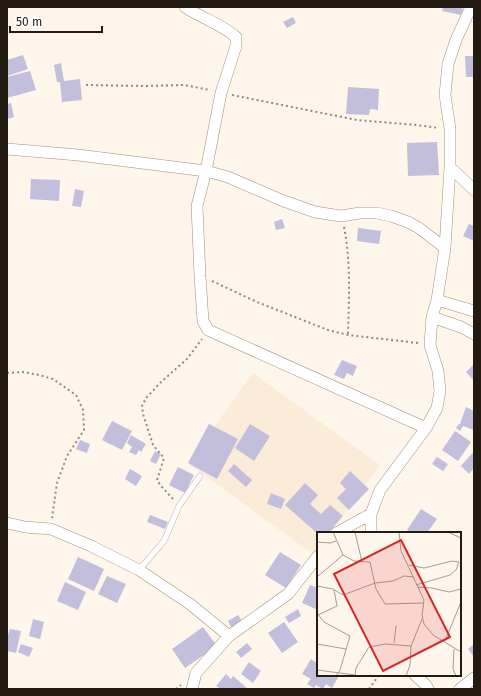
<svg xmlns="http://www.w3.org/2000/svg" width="481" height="696" font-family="'Fira Sans',sans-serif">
<rect width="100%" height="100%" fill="#fef5eb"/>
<path fill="#fbecd9" d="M253,373L380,465L330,533H318V549L314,555L188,463Z"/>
<path fill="#c3bedb" d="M443,7H463L461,15L442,11Z
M293,17L296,23L287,28L283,22Z
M23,55L28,69L7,76V60Z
M465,56H474V77H466Z
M61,63L64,81L80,79L82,100L62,102L60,82H57L54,65Z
M30,71L36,90L7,98V77Z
M348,87L379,89L378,110L370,109L369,115L346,114Z
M11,103L14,117L7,119V104Z
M437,142L439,175L408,176L407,143Z
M31,179L60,180L59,201L30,199Z
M75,189L84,191L81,207L72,206Z
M282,219L285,228L276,230L274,222Z
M469,224L474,226V241L463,236Z
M358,228L381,231L379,244L357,241Z
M342,360L357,366L353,376L347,373L344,379L334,375Z
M474,364V381L466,372Z
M466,407L474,411V430L463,426L460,431L456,428L459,424H460Z
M112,421L132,431L122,450L102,440Z
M209,424L238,439L217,479L188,463Z
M250,424L270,436L254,461L235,448Z
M455,431L471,442L458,461L442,450Z
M131,435L146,444L141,452L139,450L136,455L129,452L132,447L127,443Z
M80,440L90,444L87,453L76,449Z
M155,451L161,454L156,464L150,461Z
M474,451V468L469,474L461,466Z
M437,457L448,464L443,471L432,464Z
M234,464L252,480L246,487L228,471Z
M178,467L194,475L185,493L169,485Z
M130,469L142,476L136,486L125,479Z
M350,471L369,489L349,510L337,498L346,489L340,483Z
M305,483L318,495L310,504L321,514L330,505L343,516L328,533H318V534L285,505Z
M271,493L285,499L281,509L267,504Z
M421,509L437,519L427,533H412L407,530Z
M150,515L168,522L165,529L147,522Z
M280,552L301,565L286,588L265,575Z
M78,557L104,569L94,591L68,579Z
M107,576L126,584L117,603L98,594Z
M65,582L86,592L78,610L57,601Z
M310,585L318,588V610L302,603Z
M298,609L301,616L289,623L285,617Z
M238,615L244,624L233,630L228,621Z
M33,619L44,622L40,639L29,636Z
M284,622L298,642L282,653L268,633Z
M203,627L217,646L185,668L172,649Z
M10,629L21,631L16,653L7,651V638Z
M247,643L252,649L241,658L236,652Z
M21,644L33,648L29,657L18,652Z
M474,644V657L468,649Z
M311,659L318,664V675H337L339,676L332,688L326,684L323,689L316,685L314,688L307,684L311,679L302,674Z
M249,662L261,671L253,683L241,674Z
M226,674L231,679L233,676L248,689H218L219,688L216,686Z"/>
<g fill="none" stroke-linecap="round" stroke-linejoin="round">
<defs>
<path id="lane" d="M139,570L164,541L179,506L200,476"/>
<path id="street" d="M185,7C201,18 222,24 236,37V46L221,93L206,171L197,206L200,276L203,321L208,330L426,428
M7,149L78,155L206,171L228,177L281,200L315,212L341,216L360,213H377L391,216L408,222L419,228L445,248
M450,167L474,190
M437,300L474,311
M432,317L461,327L474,334
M7,523L25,527L51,529L91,546L139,570L190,604L229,636
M336,533L371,514
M371,533V514L380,490L426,428L437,408L440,391L438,371L430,345L432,317L437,300L445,248L450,167V129L445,95L448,64L456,40L471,7
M415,675L426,685L428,689
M192,689L196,673L229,636L288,594L318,556
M460,689L474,678"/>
</defs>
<use href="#lane" stroke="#a5917a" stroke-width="6"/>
<use href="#street" stroke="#a5917a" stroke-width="12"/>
<path stroke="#91897f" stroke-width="2" stroke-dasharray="2 3" stroke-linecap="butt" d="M86,85L145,86L184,85L210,90
M232,95L357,120L416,125L439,128
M344,227C351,262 349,298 348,334
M212,281L257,302L328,330L348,335L418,343
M7,373L23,372L39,375L53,379L76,395L83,410L84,430L67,456L57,483L52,518
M173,499L161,486L157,480L164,458L153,445L143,414L142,406L146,398L161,382L187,359L202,339
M176,689L181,685
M369,689L379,675"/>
<use href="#lane" stroke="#fff" stroke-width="5.5"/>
<use href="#street" stroke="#fff" stroke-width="11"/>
</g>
<g transform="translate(317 532)">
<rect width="144" height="144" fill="#fef5eb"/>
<path fill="none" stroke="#a69e94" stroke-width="1" d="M16,0L26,23L37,29L53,30L59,57L68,72L107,71M38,0L45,30M82,0L84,19L107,68L105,83L107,92L116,103L144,120M131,0L144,6M0,10L13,11L19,9M92,33L107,36L135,29L142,30L139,38L133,43L99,53M0,45L26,23M0,54L16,57L26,63L58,51L76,49L87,44L97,45M100,55L115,56L132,60L144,57M0,81L7,90L33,104L23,138L19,144M1,83L20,74L17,58M128,109L144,70M77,111L79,94M0,112L29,117M137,117L136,137L139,144M0,138L38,143M38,144L39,136L52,115L68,112L94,114M89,144L93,133L94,114L105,87"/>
<path fill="#d62828" fill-opacity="0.15" stroke="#d62828" stroke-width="2" d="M84,8L133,105L66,139L17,42Z"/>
<rect width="144" height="144" fill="none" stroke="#231b12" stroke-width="2"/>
</g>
<rect width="481" height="696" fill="none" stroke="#231b12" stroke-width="16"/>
<path d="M10 26v6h92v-6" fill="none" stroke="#231b12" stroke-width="2"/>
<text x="16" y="26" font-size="12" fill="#231b12" stroke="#ffffff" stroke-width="3" paint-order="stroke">50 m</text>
</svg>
